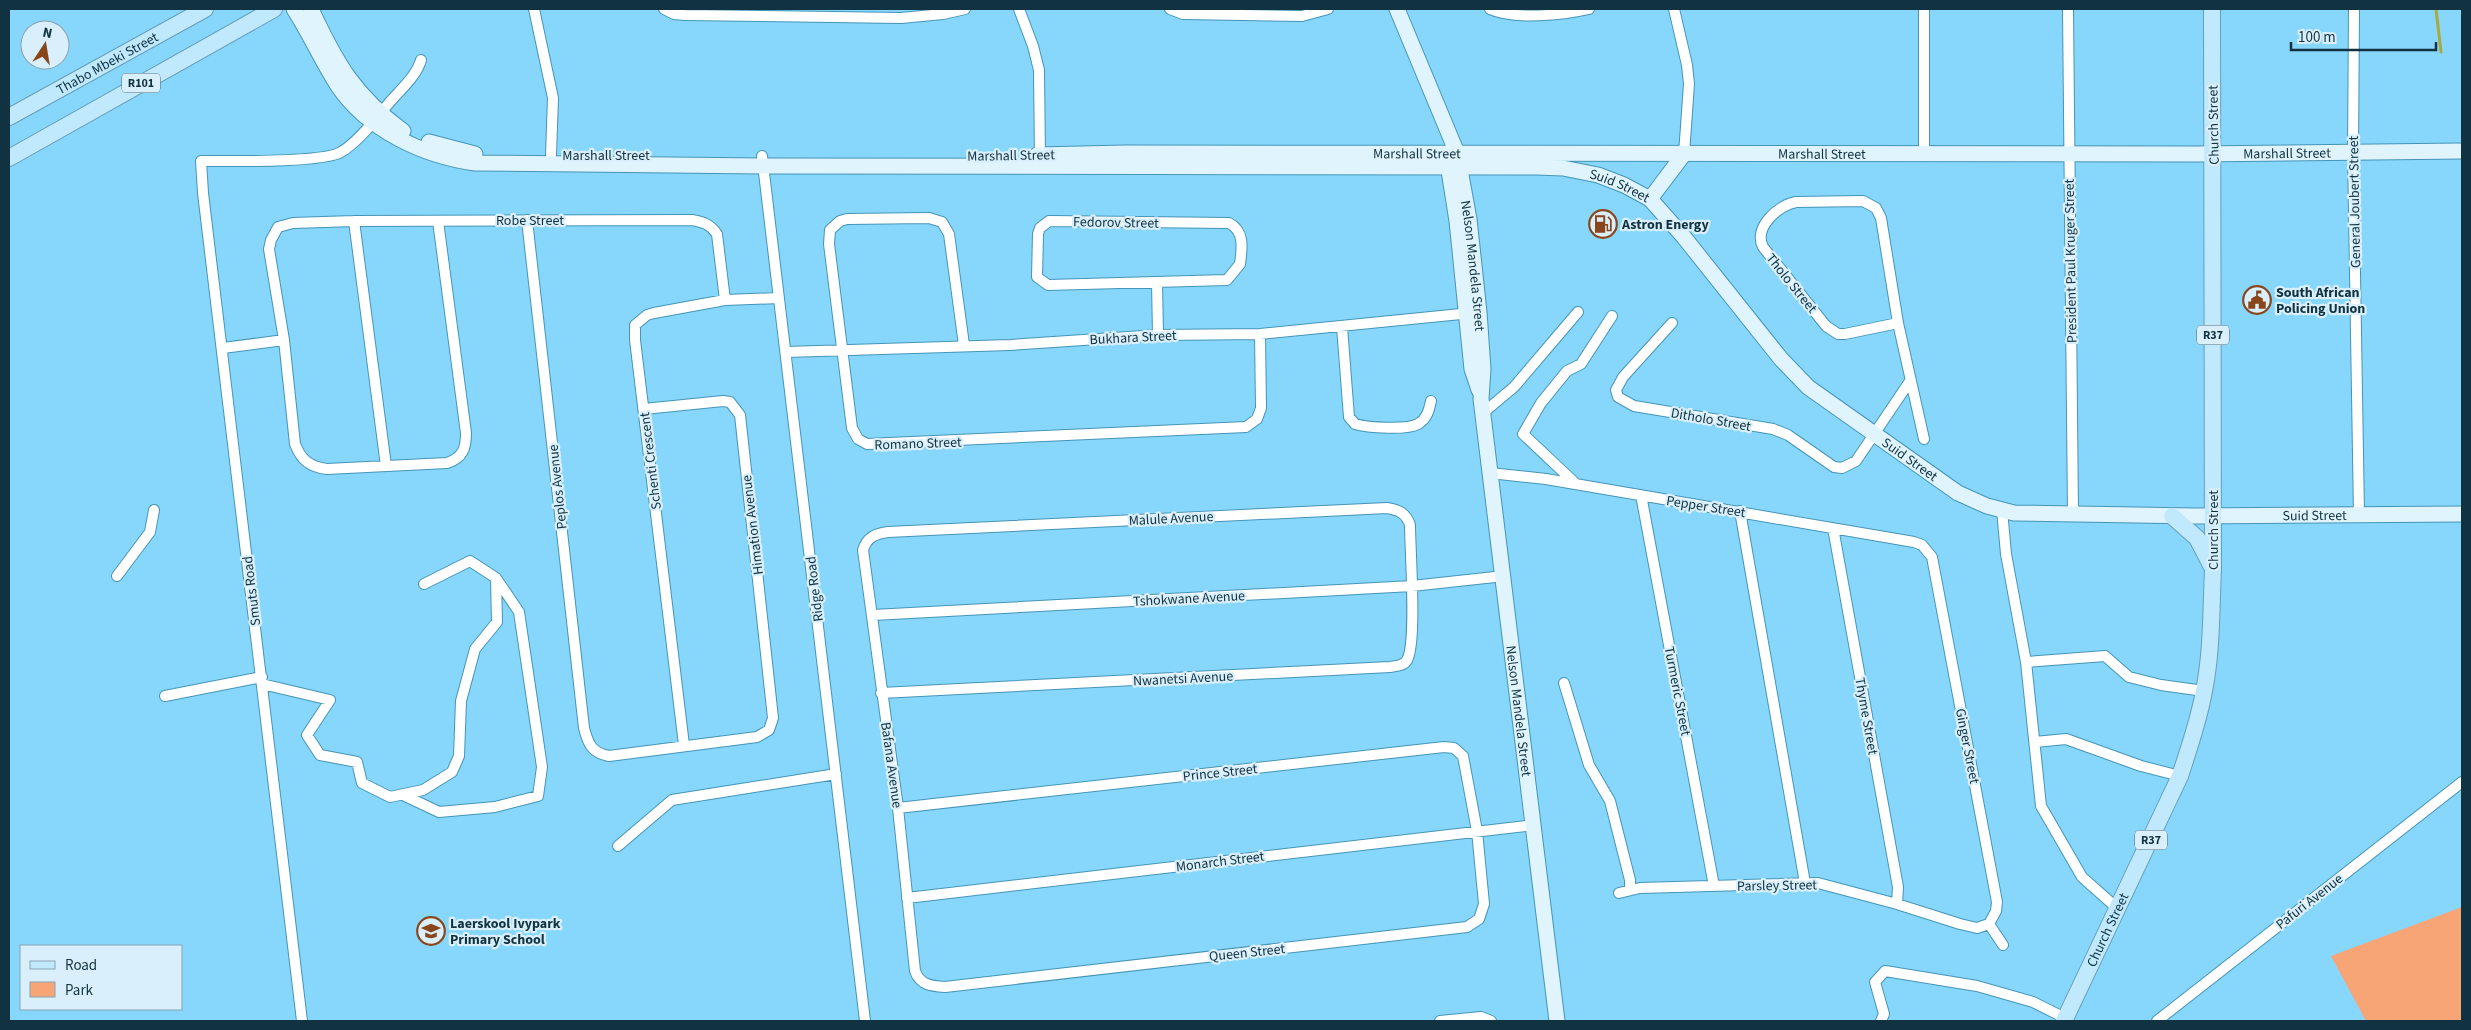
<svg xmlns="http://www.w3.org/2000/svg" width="2471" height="1030" font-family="'Source Sans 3',sans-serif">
<rect width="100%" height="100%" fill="#87d6fc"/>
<path fill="#f7a577" d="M2462,907V1021H2366L2331,956Z"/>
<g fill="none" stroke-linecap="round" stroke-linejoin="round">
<path stroke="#a9aa3e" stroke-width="3" d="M2436,9L2441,52"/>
<defs>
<path id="street" d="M534,9L553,98L551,155
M664,9L674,14L685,15L901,18L943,14L965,9
M1019,9L1033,46L1039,70L1040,160
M1170,9L1183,14L1302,16L1328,9
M1490,9C1514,20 1563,15 1589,9
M1674,9L1687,65L1689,84L1684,154
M1924,9V155
M2068,9L2073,514
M2354,9L2353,151L2359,515
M762,156L865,1021
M527,220L584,728C588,744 592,753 609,756L757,737L769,730L773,718L740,415L730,402L723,401L644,409
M354,221L386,466
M438,221L466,433C466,448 463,458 447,463L327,469C310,467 301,460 295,444L284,340L269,249L271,240L278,227L293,223L354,221L692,220C703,222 710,224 717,234L725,300
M1049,221L1229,223C1245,231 1242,249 1240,264L1227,280L1048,285L1037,277L1038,234L1040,228Z
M1157,282L1158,335
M1672,323L1623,377L1616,390L1618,397L1634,406L1773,429L1788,435L1834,467L1842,468L1856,461L1910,381
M1898,323L1845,334H1838L1826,326L1763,247C1753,228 1778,205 1796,202L1863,201L1876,208L1881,218L1898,323L1924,439
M1342,327L1349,417L1355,424C1368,428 1407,430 1418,424C1427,419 1429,410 1431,401
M964,345L949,234L942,222L929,218L847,219L840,221L830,230L829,244L852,428L858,439L867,444L1246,427L1257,419L1261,408L1260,334
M223,348L284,340
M786,352L1010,345L1158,335L1260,334L1471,313
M1483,413L1514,387L1578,312
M1490,473L1546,479L1914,542L1922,545L1932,557L1997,902L1996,911L1989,924L1977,928L1960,924L1897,904L1818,883L1640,888L1619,893
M1575,483L1523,434L1541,403L1567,371L1581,364L1612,316
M1641,495L1714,886
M2002,510L2006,554L2026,662
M1740,511L1805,883
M1833,528L1898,887L1897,904
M117,576L150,532L154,510
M873,615L1412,586L1504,576
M1564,683L1589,765L1610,801L1630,880V889
M262,684L330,700L307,735L320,755L357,762L362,783L390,797L423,790L452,772L459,756L461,701L475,649L497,622L496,578
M881,693L1390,667C1396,666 1404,666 1407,660C1417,644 1410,549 1410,525C1406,513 1399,510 1387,508L888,532C875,534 867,537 863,550L898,808L915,971C920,985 931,986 945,987L1467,927L1479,919L1484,904L1477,831L1463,756L1454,748L1444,747L898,808
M165,696L262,677
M2035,742L2066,739L2141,766L2180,776
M684,745L635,340V325L647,315L654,313L725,300L779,298
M403,795L439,812L495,807L538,796L542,767L519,612L496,578L470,561L424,584
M618,846L672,800L836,774
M907,898L1534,825
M2118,909L2082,877L2041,806L2026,662L2105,656L2129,677L2161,685L2204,691
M1989,924L2003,945
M302,1021L203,193L201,161C228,161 323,163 341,152C357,143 377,118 389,103C400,90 416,77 421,60
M1440,1021L1481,1017L1491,1021
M1881,1021L1884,1014L1875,982L1885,971L1977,986L2033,1002L2065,1018
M2157,1021L2462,782"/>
<g id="secondary">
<path id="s1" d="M294,9C310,34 322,61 338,86C368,130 423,156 475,163L763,166L1536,167L1563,168L1598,175L1624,185L1650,199L1683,236L1781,359L1808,387L1958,493L1987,506L2014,513L2196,516L2462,514"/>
<path d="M311,9C336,63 354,95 403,131"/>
<path id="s2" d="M1397,9L1457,153L1469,219L1479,312L1483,369L1481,399L1557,1021"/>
<path d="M429,142L475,154"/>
<path id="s3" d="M1037,155L1125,153L2195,154L2462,151"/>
<path d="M1447,158L1457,221L1472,369L1479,390"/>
<path d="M1650,199L1684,154"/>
</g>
<g id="primary">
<path id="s4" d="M9,117L205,9"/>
<path d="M9,158L274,9"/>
<path d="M2172,516L2197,538L2211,565"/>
<path id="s5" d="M2064,1021L2180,776C2189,748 2199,720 2204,691C2212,651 2211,610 2213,569L2212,9"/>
</g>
</defs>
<use href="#street" stroke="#4595b8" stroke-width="12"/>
<use href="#secondary" stroke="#4595b8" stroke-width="17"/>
<use href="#primary" stroke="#679fba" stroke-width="18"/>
<use href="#street" stroke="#fff" stroke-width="10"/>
<use href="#secondary" stroke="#e0f4fe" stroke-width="15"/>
<use href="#primary" stroke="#c0e9fd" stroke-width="16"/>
</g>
<defs>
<symbol id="fuel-ring" viewBox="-11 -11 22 22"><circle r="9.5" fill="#d9effb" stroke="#8a461a" stroke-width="1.5"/><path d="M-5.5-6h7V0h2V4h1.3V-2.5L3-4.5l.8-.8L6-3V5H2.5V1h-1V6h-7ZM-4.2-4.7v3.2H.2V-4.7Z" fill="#8a461a"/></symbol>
<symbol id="civic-ring" viewBox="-11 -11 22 22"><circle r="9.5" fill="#d9effb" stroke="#8a461a" stroke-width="1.5"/><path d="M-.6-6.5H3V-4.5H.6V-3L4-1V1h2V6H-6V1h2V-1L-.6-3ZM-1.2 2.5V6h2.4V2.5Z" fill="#8a461a"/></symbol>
<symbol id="school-ring" viewBox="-11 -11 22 22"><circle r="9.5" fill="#d9effb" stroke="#8a461a" stroke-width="1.5"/><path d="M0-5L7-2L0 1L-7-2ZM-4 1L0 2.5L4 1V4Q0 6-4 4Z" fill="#8a461a"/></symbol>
</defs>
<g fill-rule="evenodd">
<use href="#fuel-ring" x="1587" y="208" width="32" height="32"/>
<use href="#civic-ring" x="2241" y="284" width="32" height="32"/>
<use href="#school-ring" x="415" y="915" width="32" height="32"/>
</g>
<g text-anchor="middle" stroke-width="4.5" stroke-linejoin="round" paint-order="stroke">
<g fill="#d9effb" stroke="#4c6b79" stroke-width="1">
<rect x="122" y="73.5" width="38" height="19" rx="4"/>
<rect x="2197" y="325.5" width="32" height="19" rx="4"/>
<rect x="2135" y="830.5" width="32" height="19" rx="4"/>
</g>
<g font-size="12" font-weight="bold" fill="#103241">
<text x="141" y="87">R101</text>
<text x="2213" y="339">R37</text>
<text x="2151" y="844">R37</text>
</g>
<g font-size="14" fill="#103241" stroke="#d9effb">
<text dy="5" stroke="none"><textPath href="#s4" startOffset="112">Thabo Mbeki Street</textPath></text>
<text transform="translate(2213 125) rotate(-91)" y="5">Church Street</text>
<text dy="5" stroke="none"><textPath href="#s3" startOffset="1250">Marshall Street</textPath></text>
<text dy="5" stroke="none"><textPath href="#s3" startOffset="380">Marshall Street</textPath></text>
<text dy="5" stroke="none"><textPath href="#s3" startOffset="785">Marshall Street</textPath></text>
<text x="606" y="160">Marshall Street</text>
<text transform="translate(1011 155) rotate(-1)" y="5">Marshall Street</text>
<text dy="5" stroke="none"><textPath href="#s1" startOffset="1398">Suid Street</textPath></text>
<text transform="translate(2354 202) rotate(-91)" y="5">General Joubert Street</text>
<text x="530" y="225">Robe Street</text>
<text transform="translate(1116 222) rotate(1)" y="5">Fedorov Street</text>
<text transform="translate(2070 261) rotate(-91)" y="5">President Paul Kruger Street</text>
<text dy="5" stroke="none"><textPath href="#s2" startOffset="270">Nelson Mandela Street</textPath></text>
<text transform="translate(1792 283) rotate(51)" y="5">Tholo Street</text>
<text transform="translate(1133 337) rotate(-3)" y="5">Bukhara Street</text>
<text transform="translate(1711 419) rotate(10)" y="5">Ditholo Street</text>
<text transform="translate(918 443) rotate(-2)" y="5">Romano Street</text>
<text dy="5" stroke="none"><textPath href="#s1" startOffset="1802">Suid Street</textPath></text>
<text transform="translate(650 461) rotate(-97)" y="5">Schenti Crescent</text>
<text transform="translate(557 487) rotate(-96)" y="5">Peplos Avenue</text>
<text transform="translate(1706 506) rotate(9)" y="5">Pepper Street</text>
<text dy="5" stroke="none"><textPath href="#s1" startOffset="2221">Suid Street</textPath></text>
<text transform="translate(1171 518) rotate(-3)" y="5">Malule Avenue</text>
<text transform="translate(752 525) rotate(-97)" y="5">Himation Avenue</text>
<text transform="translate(2213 530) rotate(-90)" y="5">Church Street</text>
<text transform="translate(814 589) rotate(-97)" y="5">Ridge Road</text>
<text transform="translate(251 591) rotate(-97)" y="5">Smuts Road</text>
<text transform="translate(1189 598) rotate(-3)" y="5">Tshokwane Avenue</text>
<text transform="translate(1183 678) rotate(-3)" y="5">Nwanetsi Avenue</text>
<text transform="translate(1678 691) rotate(79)" y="5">Turmeric Street</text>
<text dy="5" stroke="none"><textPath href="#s2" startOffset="718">Nelson Mandela Street</textPath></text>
<text transform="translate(1867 716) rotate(80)" y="5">Thyme Street</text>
<text transform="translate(1968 746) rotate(79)" y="5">Ginger Street</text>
<text transform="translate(892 765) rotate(82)" y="5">Bafana Avenue</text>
<text transform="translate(1220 772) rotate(-6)" y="5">Prince Street</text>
<text transform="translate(1220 861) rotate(-7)" y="5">Monarch Street</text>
<text transform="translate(1777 885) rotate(-1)" y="5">Parsley Street</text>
<text transform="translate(2309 901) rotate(-38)" y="5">Pafuri Avenue</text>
<text dy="5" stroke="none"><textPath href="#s5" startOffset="101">Church Street</textPath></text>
<text transform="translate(1247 952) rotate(-6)" y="5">Queen Street</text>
</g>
<g font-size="14" font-weight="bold" fill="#103241" stroke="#d9effb" text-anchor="start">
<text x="1622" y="229">Astron Energy</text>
<text x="2276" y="297">South African<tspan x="2276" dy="16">Policing Union</tspan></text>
<text x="450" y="928">Laerskool Ivypark<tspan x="450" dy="16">Primary School</tspan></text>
</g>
</g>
<rect width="2471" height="1030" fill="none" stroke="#103241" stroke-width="20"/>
<rect x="20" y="945" width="162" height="65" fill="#d9effb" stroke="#89a3b1"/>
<rect x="30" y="961" width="25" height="8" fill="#c0e9fd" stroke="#89a3b1"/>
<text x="65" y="970" font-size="15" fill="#103241">Road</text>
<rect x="30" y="982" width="25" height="15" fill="#f7a577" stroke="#89a3b1"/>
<text x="65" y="995" font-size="15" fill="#103241">Park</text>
<g transform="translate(45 45) rotate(12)"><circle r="24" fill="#d9effb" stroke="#89a3b1"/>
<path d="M0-4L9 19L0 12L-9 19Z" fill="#8a461a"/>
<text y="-8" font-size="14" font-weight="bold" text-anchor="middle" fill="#103241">N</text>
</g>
<path d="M2291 42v8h145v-8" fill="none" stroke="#103241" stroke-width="2.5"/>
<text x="2298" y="42" font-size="15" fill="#103241" stroke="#d9effb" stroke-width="4" paint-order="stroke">100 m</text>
</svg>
